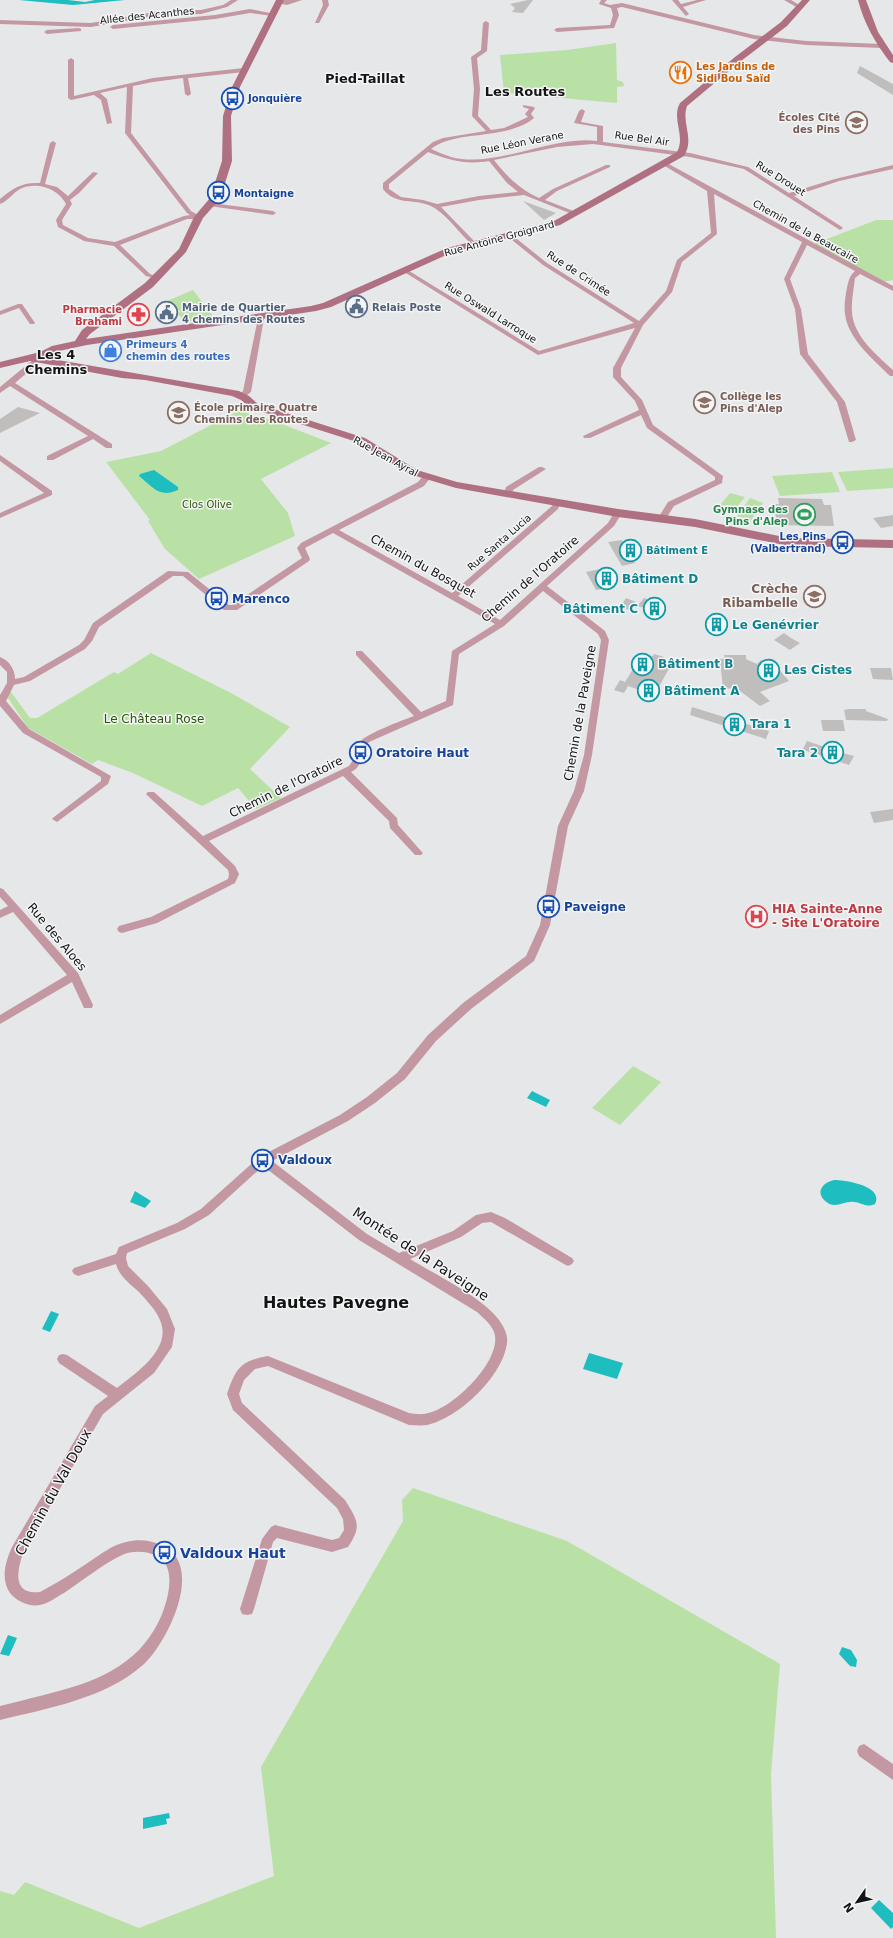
<svg xmlns="http://www.w3.org/2000/svg" width="893" height="1938" font-family="'DejaVu Sans',sans-serif">
<rect width="100%" height="100%" fill="#e6e7e9"/>
<path fill="#b9e1a6" d="M616,43L617,80L623,82L624,86L617,87V103L504,93L500,55L567,50Z
M876,220H893V280L883,282L814,244Z
M193,290L215,319L186,322L177,313L180,312L177,309L160,304Z
M242,409L253,417L261,416L331,443L261,479L288,513L295,536L199,579L165,549L148,521L150,520L106,462L161,451Z
M893,468V488L847,491L838,472Z
M832,472L840,492L780,496L772,476Z
M730,493L745,497L731,514L717,509Z
M750,498L763,503L751,520L737,516Z
M151,653L233,694L290,727L250,769L281,798L256,809L238,788L202,806L133,773L98,760L92,764L28,728L6,695L11,692L30,718H37L114,672L118,674Z
M633,1066L661,1082L620,1125L592,1108Z
M413,1488L567,1541L780,1664L771,1774L776,1938H0V1891L14,1895L25,1882L139,1928L274,1876L261,1767L403,1521L402,1500Z"/>
<path fill="#1ebdbf" d="M19,0H68L85,2L95,0H125L73,5Z
M154,470L178,487V490C159,498 154,488 139,476L140,474Z
M532,1091L550,1100L546,1107L527,1098Z
M834,1180C846,1180 884,1186 875,1204C866,1208 863,1203 854,1202C844,1200 835,1211 824,1200C815,1190 825,1182 834,1180Z
M135,1191L151,1201L145,1208L130,1202Z
M51,1311L59,1314L50,1332L42,1329Z
M589,1353L623,1363L617,1379L583,1369Z
M8,1635L17,1638L9,1656L0,1654Z
M842,1647L851,1650L857,1660L856,1667L850,1666L839,1654Z
M169,1813L170,1818L166,1819L167,1824L143,1829V1818Z
M879,1900L893,1913V1927L891,1929L871,1908Z"/>
<path fill="#bfbebd" d="M528,0H533L523,13L512,12L515,8L510,4Z
M860,66L893,84V95L857,73Z
M523,201L556,213L544,220Z
M18,407L40,413L0,433V419Z
M778,498L822,499L824,505H831L834,526L777,525L774,504H779Z
M893,515V526L881,528L873,518Z
M622,540L623,542H628L637,557L638,560L634,561L635,563L622,566L608,542Z
M600,569L602,572L609,571L614,580L611,581L615,587L596,590L586,572Z
M626,598L636,602L629,610L620,607Z
M644,598L654,601L648,609L637,606Z
M655,608L664,611L658,620L648,617Z
M709,618L725,619V630L709,629Z
M784,633L791,638L800,643L790,650L774,640Z
M654,654L664,657L663,659L669,661L667,664L671,665L656,692L660,693L654,702L644,699L648,693L628,686L624,693L614,690L620,680L625,682L641,656L645,658L647,655L653,656Z
M724,655H746V659L757,664L761,660L776,666L789,681L760,692L770,701L760,706L736,688L723,689L720,659H725Z
M870,668H891L893,680L873,679Z
M692,707L769,731L766,739L690,715Z
M849,709H866V711L888,719L887,721L846,720L844,710Z
M821,720H843L845,731H823Z
M807,741L842,753L854,756L849,765L831,759L832,757L829,758L809,752L803,749Z
M893,809V820L874,823L870,812Z"/>
<g fill="none" stroke-linecap="round" stroke-linejoin="round">
<path fill="#c498a2" fill-rule="evenodd" d="M231,0H238L227,7L201,14L160,15L91,27L0,24V20L91,23L160,11L201,10L223,5Z
M279,0H302L287,5L277,3L276,2Z
M322,0H328L329,5L319,23H315L323,5Z
M601,0H607L604,3L610,5L622,3L754,35L806,41L882,44L885,46L882,48L806,45L754,39L622,7L617,8L619,15L614,28L557,32L554,30L557,28L610,25L613,15L611,8L599,4Z
M672,0H678L681,4L697,0H706L683,7L689,14L686,16Z
M784,0H791L803,7L798,8Z
M250,9L275,14L272,16L250,13L215,19L113,29L110,27L113,25L215,15Z
M486,21L489,23L487,51L477,58L480,89L478,116L491,130L504,128L528,117L525,114L529,109L523,107V105L534,107L535,108L531,114L534,118C506,141 456,129 431,149C438,152 445,155 451,157C496,169 552,135 597,141V127L574,123L579,111L582,109L585,111L581,122L603,126V142L690,153L748,167L789,193L835,179L893,165V169L839,181L794,196L842,227L843,228L840,230L744,169L690,157L593,144L557,147L494,160C507,177 520,189 539,198L553,189L606,165H610V167L557,191L545,200L576,212V214H572L524,195L479,200L441,207L474,241L469,242C457,230 446,214 431,206C414,198 396,206 383,189V183L433,142L443,138L486,131L472,116L474,89L471,57L481,50L483,23ZM428,152C449,160 466,165 489,161L507,183L518,192L479,196L437,204L423,200L401,197L389,189V184Z
M79,28L81,29V31L47,34L44,32L47,30Z
M71,58L74,60V96L153,78L244,68L247,70L244,72L188,78L191,94L188,96L185,94L183,78L153,82L133,86L131,133L191,211L202,217L199,219H187L120,245L150,274L158,277V279L146,276L114,246L84,241L58,227L56,220L66,204C58,188 36,181 20,189C13,193 8,201 0,204V199C13,188 22,182 40,183L50,143L53,141L56,143L45,184L57,187L68,196L93,172L98,173L79,193L70,200L72,204L62,220L63,225L88,238L115,242L184,216L190,215L187,213L125,133L127,87L100,93L107,99L112,123L107,124L101,100L94,95L71,100L68,98V60Z
M665,162L893,286V291L860,274L855,278C854,289 851,301 852,312C853,336 877,355 893,370V376H890C874,360 848,339 845,314C844,307 845,300 846,293C848,284 848,277 855,271L807,245L790,279L801,309L808,354L845,402L856,440L852,442H849L837,402L800,354L795,309L784,279L802,242L714,194L717,234L682,262L672,292L643,325L621,368V377L642,400L653,425L723,476L722,483L674,506L665,520H662L658,518L668,502L715,480V477L647,428L641,415L590,438H584L583,436L639,410L635,401L613,377V368L635,328L538,355L401,270L406,269L539,351L634,323L543,265L507,236L512,235L547,263L639,321L666,291L677,260L711,233L707,191L663,165V163Z
M211,203L273,211L276,213L273,215L209,206L208,205Z
M18,304H22L35,323L34,324H30L19,308L0,315V311Z
M261,316L264,318L251,392L242,399L238,397L243,391L258,318Z
M34,359L41,361L15,383L112,444V448H106L93,439L53,460H47V456L88,436L10,386L0,393V387Z
M0,455L52,491V495L0,518V513L44,493L0,461Z
M539,467H542L546,469L513,490L511,495H505L504,493L506,487Z
M424,475H427L431,477L424,486L339,530L452,593L552,506L554,500H560L561,502L558,509L458,596L500,620L608,523L615,511H618L622,513L614,526L547,586L605,631L609,640L592,755L584,791L568,826L550,925L534,961L471,1009L436,1041L405,1079L375,1103L348,1121L272,1161L367,1234L399,1253L453,1231L476,1215L491,1212L505,1218L572,1258L574,1261L572,1264L568,1266L564,1264L491,1222L482,1223L461,1237L410,1259C434,1274 488,1300 501,1323C505,1329 508,1336 507,1343C503,1376 459,1418 427,1425C421,1426 415,1425 409,1425L268,1366L255,1369L244,1380L239,1394L242,1403L345,1500C358,1521 362,1526 348,1547L332,1552L277,1538L273,1542L254,1609L252,1614L247,1615L242,1614L240,1609L262,1539L271,1527L275,1525L332,1540L339,1538L344,1530L343,1519L337,1508L233,1410L227,1394C236,1368 240,1361 268,1356L409,1413C415,1414 422,1415 428,1413C453,1408 499,1363 495,1336C494,1326 483,1318 477,1312L359,1240L263,1166L209,1215L185,1229L127,1253L126,1258L128,1266L148,1286L167,1309L175,1329L172,1347L154,1373L103,1414L23,1553C17,1571 12,1595 40,1592C57,1583 73,1573 89,1562C101,1554 112,1545 126,1542C138,1539 150,1540 161,1545C207,1564 167,1643 143,1665C104,1699 48,1708 0,1720V1706C27,1699 55,1693 82,1684C102,1677 123,1666 139,1650C146,1642 153,1633 158,1623C167,1605 181,1562 152,1554C143,1551 131,1551 122,1555C103,1564 82,1581 64,1593C56,1597 48,1604 40,1605C29,1607 16,1601 10,1593C0,1578 6,1561 12,1547L95,1406L108,1396L59,1363L57,1359L59,1355L63,1354L67,1355L117,1388C137,1372 176,1347 158,1316C154,1308 145,1299 139,1292C130,1284 119,1276 116,1264L78,1276L74,1274L72,1271L74,1268L116,1254L119,1247L177,1223L201,1209L259,1157L340,1115L367,1097L397,1073L428,1035L463,1003L526,956L540,925L558,826L574,791L584,755L601,640L598,634L543,591L504,626L459,654L453,705L369,742C361,752 364,766 351,772L397,818L398,825L421,851L423,853L421,855H415L390,828L389,821L343,776L209,841L235,866L239,874L235,883L157,923L122,933L119,932L117,929L119,926L151,917L228,879L229,874L228,870L148,796L146,794L148,792H154L203,836L349,766C355,759 355,748 361,741C366,734 403,720 414,716L356,655V651H362L421,712L446,701L452,651L495,624L333,533L305,548L310,559L309,561L237,610H224L183,576H173L99,627L92,641L85,649L30,681L14,685L6,701L29,729L111,776L108,784L57,822L52,819L54,817L101,781V777L23,733L0,706V695L7,683V672L0,665V657C10,661 15,670 15,679L24,677L79,645L84,640L93,623L168,571L188,572L229,605H232L302,558L297,548L301,543L418,482Z
M0,888L3,889L78,973L93,1005L92,1008H84L72,982L0,1024V1015L67,975L13,912L0,918V910L8,906L0,897Z
M864,1744L893,1764V1780L859,1756L857,1751L859,1746Z"/>
<path fill="#af7181" fill-rule="evenodd" d="M276,0H284L240,87L231,116L232,161L220,199L203,218L186,252L153,287L90,334L86,339L311,306L323,303L447,248L554,221L677,152C686,136 671,119 680,103L735,57L781,22L802,0H810L787,26L741,61L687,106C681,123 695,139 684,156L560,225L453,252L331,307L316,311L87,345L59,351L46,358L239,391L249,396L258,404L365,438L417,470L457,482L618,509L695,519L789,538L893,540V548L789,546L695,527L618,517L456,488L409,474L357,442L250,408L241,400L232,396L145,380L122,378L30,361L0,368V362L40,352L52,346L75,341L82,330L145,283L179,249L194,217L210,198L222,161L223,116L232,87Z
M858,0H866L878,32L893,55V63L890,62C875,43 864,23 858,0Z"/>
</g>
<defs>
<symbol id="restaurant-ring" viewBox="-11 -11 22 22"><circle r="9.5" fill="#f4f5f6" stroke="#e8710a" stroke-width="1.5"/><path d="M-5-6h1v4h1v-4h1v4h1v-4h1v5L-1.5 .5V6h-2V.5L-5-1ZM5-6V6H3V1.5H1.5Q1.5-4 5-6Z" fill="#e8710a"/></symbol>
<symbol id="bus-ring" viewBox="-11 -11 22 22"><circle r="9.5" fill="#f4f5f6" stroke="#1a4fb4" stroke-width="1.5"/><path d="M-5-6H5V4H4V6H2V4H-2V6H-4V4H-5ZM-3.5-4V0h7V-4ZM-3.5 1.2v1.5H-2V1.2ZM2 1.2v1.5H3.5V1.2Z" fill="#1a4fb4"/></symbol>
<symbol id="school-ring" viewBox="-11 -11 22 22"><circle r="9.5" fill="#f4f5f6" stroke="#8d6e63" stroke-width="1.5"/><path d="M0-5L7-2L0 1L-7-2ZM-4 1L0 2.5L4 1V4Q0 6-4 4Z" fill="#8d6e63"/></symbol>
<symbol id="civic-ring" viewBox="-11 -11 22 22"><circle r="9.5" fill="#f4f5f6" stroke="#5c6f8a" stroke-width="1.5"/><path d="M-.6-6.5H3V-4.5H.6V-3L4-1V1h2V6H-6V1h2V-1L-.6-3ZM-1.2 2.5V6h2.4V2.5Z" fill="#5c6f8a"/></symbol>
<symbol id="pharmacy-ring" viewBox="-11 -11 22 22"><circle r="9.5" fill="#f4f5f6" stroke="#e0444e" stroke-width="1.5"/><path d="M-2-6h4v4h4v4h-4v4h-4v-4h-4v-4h4Z" fill="#e0444e"/></symbol>
<symbol id="shop-ring" viewBox="-11 -11 22 22"><circle r="9.5" fill="#f4f5f6" stroke="#3f7fe0" stroke-width="1.5"/><path d="M-5-2.5h2.3a2.7 3.5 0 0 1 5.4 0H5L5.5 6h-11ZM-1.5-2.5h3a1.5 2.3 0 0 0-3 0Z" fill="#3f7fe0"/></symbol>
<symbol id="stadium-ring" viewBox="-11 -11 22 22"><circle r="9.5" fill="#f4f5f6" stroke="#2e9e5b" stroke-width="1.5"/><path d="M0-5a6.5 5 0 1 0 0 10a6.5 5 0 1 0 0-10ZM-3.5-1.8h7v3.6h-7Z" fill="#2e9e5b"/></symbol>
<symbol id="building-ring" viewBox="-11 -11 22 22"><circle r="9.5" fill="#f4f5f6" stroke="#0f9aa8" stroke-width="1.5"/><path d="M-4-6H4V6H1V3H-1V6H-4ZM-2.5-4.3h1.7v1.8h-1.7ZM.8-4.3h1.7v1.8H.8ZM-2.5-1h1.7V.8h-1.7ZM.8-1h1.7V.8H.8Z" fill="#0f9aa8"/></symbol>
<symbol id="hospital-ring" viewBox="-11 -11 22 22"><circle r="9.5" fill="#f4f5f6" stroke="#e0444e" stroke-width="1.5"/><path d="M-5-5h3v3.5h4V-5h3V5h-3V1.5h-4V5h-3Z" fill="#e0444e"/></symbol>
</defs>
<g fill-rule="evenodd">
<use href="#restaurant-ring" x="668" y="60" width="25" height="25"/>
<use href="#bus-ring" x="220" y="86" width="25" height="25"/>
<use href="#school-ring" x="844" y="110" width="25" height="25"/>
<use href="#bus-ring" x="206" y="180" width="25" height="25"/>
<use href="#civic-ring" x="344" y="294" width="25" height="25"/>
<use href="#civic-ring" x="154" y="300" width="25" height="25"/>
<use href="#pharmacy-ring" x="126" y="302" width="25" height="25"/>
<use href="#shop-ring" x="98" y="338" width="25" height="25"/>
<use href="#school-ring" x="692" y="390" width="25" height="25"/>
<use href="#school-ring" x="166" y="400" width="25" height="25"/>
<use href="#stadium-ring" x="792" y="502" width="25" height="25"/>
<use href="#bus-ring" x="830" y="530" width="25" height="25"/>
<use href="#building-ring" x="618" y="538" width="25" height="25"/>
<use href="#building-ring" x="594" y="566" width="25" height="25"/>
<use href="#school-ring" x="802" y="584" width="25" height="25"/>
<use href="#bus-ring" x="204" y="586" width="25" height="25"/>
<use href="#building-ring" x="642" y="596" width="25" height="25"/>
<use href="#building-ring" x="704" y="612" width="25" height="25"/>
<use href="#building-ring" x="630" y="652" width="25" height="25"/>
<use href="#building-ring" x="756" y="658" width="25" height="25"/>
<use href="#building-ring" x="636" y="678" width="25" height="25"/>
<use href="#building-ring" x="722" y="712" width="25" height="25"/>
<use href="#bus-ring" x="348" y="740" width="25" height="25"/>
<use href="#building-ring" x="820" y="740" width="25" height="25"/>
<use href="#bus-ring" x="536" y="894" width="25" height="25"/>
<use href="#hospital-ring" x="744" y="904" width="25" height="25"/>
<use href="#bus-ring" x="250" y="1148" width="25" height="25"/>
<use href="#bus-ring" x="152" y="1540" width="25" height="25"/>
</g>
<g text-anchor="middle" stroke-width="3" stroke-linejoin="round" paint-order="stroke">
<g font-size="10" fill="#141414" stroke="#f4f5f6">
<text transform="translate(147 15) rotate(-6)" y="4">Allée des Acanthes</text>
<text transform="translate(642 138) rotate(8)" y="4">Rue Bel Air</text>
<text transform="translate(522 142) rotate(-11)" y="4">Rue Léon Verane</text>
<text transform="translate(781 178) rotate(32)" y="4">Rue Drouet</text>
<text transform="translate(806 231) rotate(29)" y="4">Chemin de la Beaucaire</text>
<text transform="translate(499 238) rotate(-15)" y="4">Rue Antoine Groignard</text>
<text transform="translate(579 273) rotate(33)" y="4">Rue de Crimée</text>
<text transform="translate(491 312) rotate(32)" y="4">Rue Oswald Larroque</text>
<text transform="translate(386 456) rotate(29)" y="4">Rue Jean Ayral</text>
<text transform="translate(499 542) rotate(-41)" y="4">Rue Santa Lucia</text>
</g>
<g font-size="10" font-weight="bold" fill="#c56008" stroke="#f4f5f6" text-anchor="start">
<text x="696" y="70">Les Jardins de<tspan x="696" dy="12">Sidi Bou Saïd</tspan></text>
</g>
<g font-size="10" font-weight="bold" fill="#164399" stroke="#f4f5f6" text-anchor="start">
<text x="248" y="102">Jonquière</text>
<text x="234" y="197">Montaigne</text>
<text x="826" y="540" text-anchor="end">Les Pins<tspan x="826" dy="12">(Valbertrand)</tspan></text>
</g>
<g font-size="10" font-weight="bold" fill="#785e54" stroke="#f4f5f6" text-anchor="start">
<text x="840" y="121" text-anchor="end">Écoles Cité<tspan x="840" dy="12">des Pins</tspan></text>
<text x="720" y="400">Collège les<tspan x="720" dy="12">Pins d'Alep</tspan></text>
<text x="194" y="411">École primaire Quatre<tspan x="194" dy="12">Chemins des Routes</tspan></text>
</g>
<g font-size="10" font-weight="bold" fill="#4e5e75" stroke="#f4f5f6" text-anchor="start">
<text x="182" y="311">Mairie de Quartier<tspan x="182" dy="12">4 chemins des Routes</tspan></text>
<text x="372" y="311">Relais Poste</text>
</g>
<g font-size="10" font-weight="bold" fill="#be3a42" stroke="#f4f5f6" text-anchor="end">
<text x="122" y="313">Pharmacie<tspan x="122" dy="12">Brahami</tspan></text>
</g>
<g font-size="10" font-weight="bold" fill="#366cbe" stroke="#f4f5f6" text-anchor="start">
<text x="126" y="348">Primeurs 4<tspan x="126" dy="12">chemin des routes</tspan></text>
</g>
<g font-size="10" fill="#285703" stroke="#f4f5f6">
<text x="207" y="508">Clos Olive</text>
</g>
<g font-size="10" font-weight="bold" fill="#27864d" stroke="#f4f5f6" text-anchor="end">
<text x="788" y="513">Gymnase des<tspan x="788" dy="12">Pins d'Alep</tspan></text>
</g>
<g font-size="10" font-weight="bold" fill="#0d838f" stroke="#f4f5f6" text-anchor="start">
<text x="646" y="554">Bâtiment E</text>
</g>
<g font-size="12" fill="#141414" stroke="#f4f5f6">
<text transform="translate(423 566) rotate(29)" y="4">Chemin du Bosquet</text>
<text transform="translate(530 579) rotate(-41)" y="4">Chemin de l'Oratoire</text>
<text transform="translate(580 713) rotate(-80)" y="4">Chemin de la Paveigne</text>
<text transform="translate(286 787) rotate(-26)" y="4">Chemin de l'Oratoire</text>
<text transform="translate(57 937) rotate(50)" y="4">Rue des Aloes</text>
</g>
<g font-size="12" font-weight="bold" fill="#0d838f" stroke="#f4f5f6" text-anchor="start">
<text x="622" y="583">Bâtiment D</text>
<text x="638" y="613" text-anchor="end">Bâtiment C</text>
<text x="732" y="629">Le Genévrier</text>
<text x="658" y="668">Bâtiment B</text>
<text x="784" y="674">Les Cistes</text>
<text x="664" y="695">Bâtiment A</text>
<text x="750" y="728">Tara 1</text>
<text x="818" y="757" text-anchor="end">Tara 2</text>
</g>
<g font-size="12" font-weight="bold" fill="#785e54" stroke="#f4f5f6" text-anchor="end">
<text x="798" y="593">Crèche<tspan x="798" dy="14">Ribambelle</tspan></text>
</g>
<g font-size="12" font-weight="bold" fill="#164399" stroke="#f4f5f6" text-anchor="start">
<text x="232" y="603">Marenco</text>
<text x="376" y="757">Oratoire Haut</text>
<text x="564" y="911">Paveigne</text>
<text x="278" y="1164">Valdoux</text>
</g>
<g font-size="12" fill="#285703" stroke="#f4f5f6">
<text x="154" y="723">Le Château Rose</text>
</g>
<g font-size="12" font-weight="bold" fill="#be3a42" stroke="#f4f5f6" text-anchor="start">
<text x="772" y="913">HIA Sainte-Anne<tspan x="772" dy="14">- Site L'Oratoire</tspan></text>
</g>
<g font-size="13" font-weight="bold" fill="#141414" stroke="#f4f5f6">
<text x="365" y="83">Pied-Taillat</text>
<text x="525" y="96">Les Routes</text>
<text x="56" y="359">Les 4<tspan x="56" dy="15">Chemins</tspan></text>
</g>
<g font-size="14" fill="#141414" stroke="#f4f5f6">
<text transform="translate(421 1254) rotate(33)" y="5">Montée de la Paveigne</text>
<text transform="translate(53 1492) rotate(-61)" y="5">Chemin du Val Doux</text>
</g>
<g font-size="14" font-weight="bold" fill="#164399" stroke="#f4f5f6" text-anchor="start">
<text x="180" y="1558">Valdoux Haut</text>
</g>
<g font-size="16" font-weight="bold" fill="#141414" stroke="#f4f5f6">
<text x="336" y="1308">Hautes Pavegne</text>
</g>
</g>
<g transform="translate(857 1902) rotate(236)" stroke="#f4f5f6" stroke-width="3" paint-order="stroke">
<path d="M0-3L7 15L0 10L-7 15Z" fill="#141414"/>
<text y="-6" font-size="11" font-weight="bold" text-anchor="middle" fill="#141414">N</text>
</g>
</svg>
